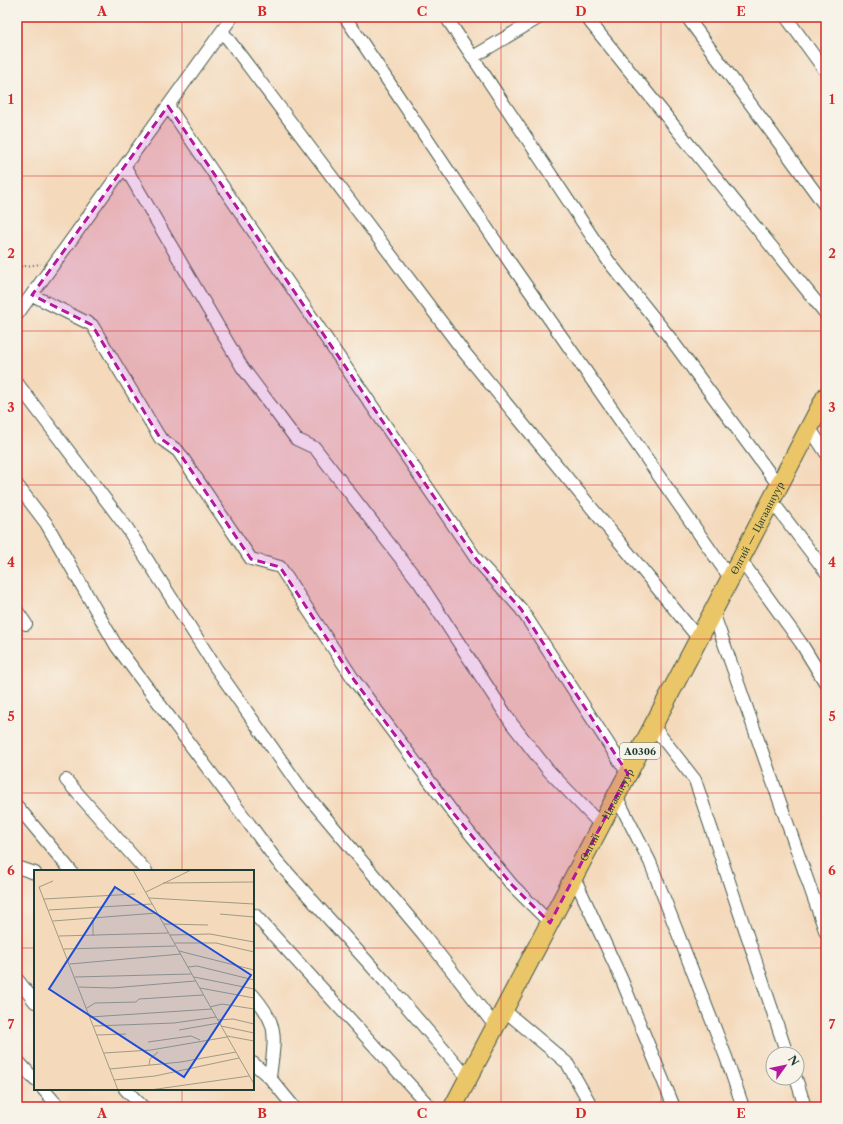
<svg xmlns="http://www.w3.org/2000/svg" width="843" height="1124" font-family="'Libre Caslon Text',serif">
<rect width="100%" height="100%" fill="#f7f3e8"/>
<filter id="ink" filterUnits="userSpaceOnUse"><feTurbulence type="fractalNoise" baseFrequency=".025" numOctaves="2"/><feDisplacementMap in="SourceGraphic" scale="8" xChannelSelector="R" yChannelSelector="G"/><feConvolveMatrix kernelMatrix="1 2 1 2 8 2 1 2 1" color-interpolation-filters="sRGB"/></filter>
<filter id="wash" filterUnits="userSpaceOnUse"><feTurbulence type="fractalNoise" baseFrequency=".012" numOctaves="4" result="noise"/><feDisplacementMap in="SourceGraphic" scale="16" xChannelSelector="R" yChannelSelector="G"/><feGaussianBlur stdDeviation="0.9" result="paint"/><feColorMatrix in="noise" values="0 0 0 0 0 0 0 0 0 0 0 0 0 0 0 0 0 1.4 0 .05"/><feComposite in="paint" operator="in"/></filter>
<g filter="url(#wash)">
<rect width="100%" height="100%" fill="#f4d9bb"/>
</g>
<g filter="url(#ink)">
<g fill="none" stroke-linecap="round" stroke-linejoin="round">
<defs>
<path id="minor" d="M345,17L511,264L730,578
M446,17L609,262L670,338L779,486
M586,17L826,314
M687,17L826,207
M786,17L826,72
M222,31L464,352L699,639
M473,57L540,17
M168,106L477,560L521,609L628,774
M125,167L242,367L296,439L315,448L419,582L512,724L548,770L601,825
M32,295L92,325L160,438L178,451L251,559L280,567L354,680L454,814L512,885L550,923
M17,315L232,17
M17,383L127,528L216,668L300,787L424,935L495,1026
M809,427L826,453
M17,485L46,523L117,647L277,861L390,987L468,1078
M771,500L826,572
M740,559L801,643L826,684
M17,611L26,624
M713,612L826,933
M653,726L695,780L787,1054
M66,780L146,871
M616,796L650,862L726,1057L743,1107
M17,806L71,871
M17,867L35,873
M574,877L621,978L674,1107
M255,915L430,1107
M17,979L35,1002
M253,995C281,1027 274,1039 270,1078
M504,1010L567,1063L592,1107
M17,1060L35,1080
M253,1063L270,1078L294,1107
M796,1078L805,1107
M43,1089L59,1107
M125,1089L143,1107"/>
<g id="highway">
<path id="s1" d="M453,1107L826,396"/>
</g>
</defs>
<use href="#minor" stroke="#3f5448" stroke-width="14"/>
<use href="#highway" stroke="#3f5448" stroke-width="20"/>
<path stroke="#3f5448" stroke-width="2" stroke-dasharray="1 3" stroke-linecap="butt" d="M17,267L41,264"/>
<use href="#minor" stroke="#fff" stroke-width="12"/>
<use href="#highway" stroke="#ebc669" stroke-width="18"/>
</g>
</g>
<path fill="#b5179e" fill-opacity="0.2" stroke="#b5179e" stroke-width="3" stroke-dasharray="8 5" stroke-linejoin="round" d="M168,106L477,560L521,609L628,774L550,923L512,885L454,814L354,680L280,567L251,559L178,451L160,438L92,325L32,295Z"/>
<path fill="none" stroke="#d62828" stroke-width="1" stroke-opacity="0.55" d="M182,17V871M342,17V1107M501,17V1107M661,17V1107M17,176H826M17,331H826M17,485H826M17,639H826M17,793H826M17,948H35M253,948H826M182,1089V1107"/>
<g text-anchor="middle" stroke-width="3" stroke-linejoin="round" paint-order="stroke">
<rect fill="#f7f3e8" stroke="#60746a" stroke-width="1" x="620" y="743" width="40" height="16" rx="3"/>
<g font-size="10" font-weight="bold" fill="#1f3d34">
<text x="640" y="755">A0306</text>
</g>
<g font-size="11" fill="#1f3d34" stroke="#f7f3e8">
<text dy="4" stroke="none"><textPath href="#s1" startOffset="654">Өлгий — Цагааннуур</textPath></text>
<text dy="4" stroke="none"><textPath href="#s1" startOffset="330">Өлгий — Цагааннуур</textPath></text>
</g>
</g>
<g transform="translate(34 870)">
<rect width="220" height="220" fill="#f4d9bb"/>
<path fill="none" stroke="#9f9b85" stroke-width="1" d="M99,0L220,214M19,11L5,17L84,220M129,13L220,12M112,22L157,0M115,28L220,34M10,29L101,24M15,40L118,34M186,44L220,47M19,51L123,43M130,54L174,55M136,65L176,64L220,72M25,66L134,63M59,66V50M141,73H182L220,82M30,79L141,76M145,81L220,100M36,94L147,84M154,97L163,96L220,110M41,107L157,104M160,107L220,119M45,117L78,118L161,111M166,118L220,128M176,137L188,134L220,139M53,138L61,133L102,132L105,129L169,125M56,147L178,139M184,150L199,149L220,154M60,156L140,153L182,147M187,156L220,163M145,160L185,153M63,165L92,164M193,166L220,171M114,172L157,166L166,170M70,183L117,180L193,167M115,195L116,189L124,182M76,199L147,192L202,182M80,210L121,206L205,188M116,220L215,206"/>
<path fill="#1d4ed8" fill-opacity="0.15" stroke="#1d4ed8" stroke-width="2" d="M81,17L217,105L150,207L15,119Z"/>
<rect width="220" height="220" fill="none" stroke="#1f3d34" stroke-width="2"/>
</g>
<rect width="843" height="1124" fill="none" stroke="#f7f3e8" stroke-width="44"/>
<g transform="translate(785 1066) rotate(57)"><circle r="19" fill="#f7f3e8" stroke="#a1aaa0"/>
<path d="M0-3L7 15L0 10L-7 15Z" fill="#b5179e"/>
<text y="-6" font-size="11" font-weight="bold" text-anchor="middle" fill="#1f3d34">N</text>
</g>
<rect x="22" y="22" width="799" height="1080" fill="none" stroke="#d62828" stroke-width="1.5"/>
<g font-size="13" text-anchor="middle" font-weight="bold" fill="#d62828">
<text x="102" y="16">A</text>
<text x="262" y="16">B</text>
<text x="422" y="16">C</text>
<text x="581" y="16">D</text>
<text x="741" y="16">E</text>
<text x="11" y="104">1</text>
<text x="832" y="104">1</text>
<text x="11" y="258">2</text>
<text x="832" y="258">2</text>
<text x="11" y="412">3</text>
<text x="832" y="412">3</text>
<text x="11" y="567">4</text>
<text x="832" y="567">4</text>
<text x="11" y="721">5</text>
<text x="832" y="721">5</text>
<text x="11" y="875">6</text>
<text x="832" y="875">6</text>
<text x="11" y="1029">7</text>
<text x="832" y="1029">7</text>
<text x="102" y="1118">A</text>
<text x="262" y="1118">B</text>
<text x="422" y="1118">C</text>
<text x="581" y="1118">D</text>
<text x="741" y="1118">E</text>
</g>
</svg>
